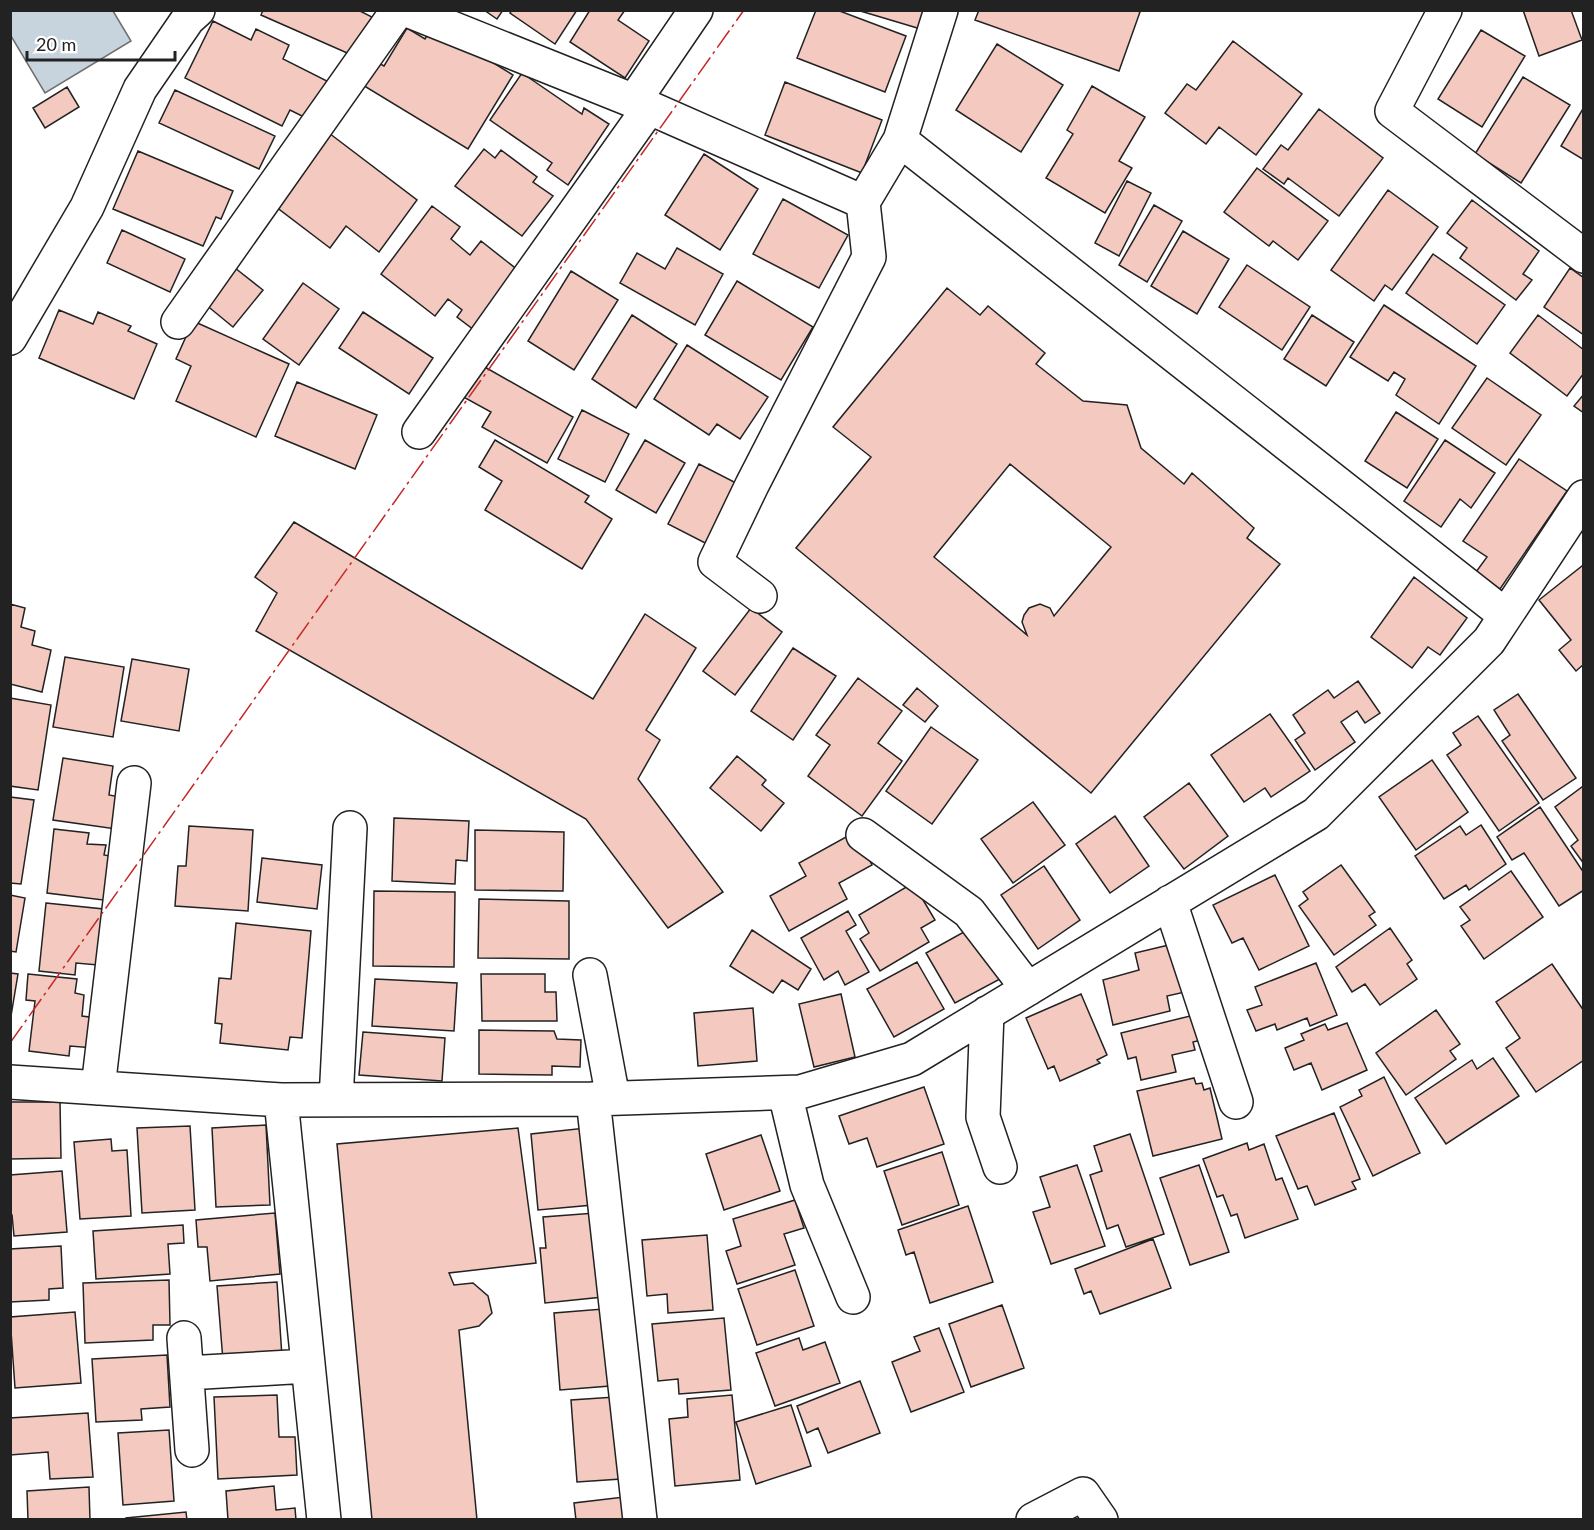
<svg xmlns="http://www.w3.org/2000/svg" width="1594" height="1530" font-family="Lato,sans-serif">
<rect width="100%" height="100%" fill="#fff"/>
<path fill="#c7d3dd" stroke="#6f6f6f" stroke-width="1.5" d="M113,11L131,41L45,93L11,36V11Z"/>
<path fill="#f3c9c0" stroke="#222" stroke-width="1.5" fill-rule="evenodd" d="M263,10H358L372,17L354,56L261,15Z
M484,10H503L497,19Z
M512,10H577L555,44L510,13Z
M590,10H625L618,20L649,41L625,78L570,42Z
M816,10H837L906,36L885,92L797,58Z
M857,10H929L924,30Z
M979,10H1135L1140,12L1119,71L975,20Z
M1523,10H1571L1582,40L1539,56Z
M213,21L251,40L256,29L289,45L283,59L327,81L308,119L290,110L282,126L185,78Z
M433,26L513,75L468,149L361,84L375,61L384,66L407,28L425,39Z
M1481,30L1525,56L1482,127L1438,99Z
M1233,41L1302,94L1256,155L1219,127L1206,144L1165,113L1187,84L1196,90Z
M997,44L1063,85L1021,152L956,110Z
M522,73L582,114L584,108L609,124L568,185L547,170L552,163L490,120Z
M1523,77L1570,105L1521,183L1475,154Z
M785,82L882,120L862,173L765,135Z
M1092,86L1145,117L1119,161L1132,168L1105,213L1046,178L1073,134L1067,130Z
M67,87L79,107L45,128L33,108Z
M175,90L275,136L259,169L159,123Z
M1584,107V160L1561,146Z
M1319,109L1383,158L1339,216L1288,178L1284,184L1263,169L1281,145L1288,150Z
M321,127L417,200L379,252L346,226L330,248L267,200Z
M484,149L495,158L501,150L537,177L533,182L553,196L522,236L455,186Z
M138,151L233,191L221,219L216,217L203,246L113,209Z
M704,154L758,189L720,250L665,215Z
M1257,168L1328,221L1298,260L1273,241L1269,246L1224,212Z
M1127,181L1151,193L1119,256L1095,243Z
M1388,190L1438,227L1392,290L1385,285L1374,301L1331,270Z
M783,199L848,235L819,288L753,254Z
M1472,200L1539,251L1523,274L1532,280L1516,300L1460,258L1467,248L1447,233Z
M1154,205L1182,221L1147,282L1119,265Z
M432,206L460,227L451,239L470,255L481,241L519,271L474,330L457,317L462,310L448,299L435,316L381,274Z
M122,230L185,259L170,292L107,263Z
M1183,231L1229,259L1197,314L1151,286Z
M677,248L723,274L695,325L620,283L637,253L665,269Z
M1433,254L1505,305L1477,344L1406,293Z
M1247,265L1310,307L1282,350L1219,307Z
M235,268L263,290L233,327L205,304Z
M1570,268L1584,278V335L1544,307Z
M571,271L618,300L574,370L528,341Z
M737,281L813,327L781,380L705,335Z
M303,283L339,309L299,365L263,339Z
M947,288L980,315L988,306L1045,353L1036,364L1083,401L1127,405L1141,448L1184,484L1192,473L1254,528L1247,538L1280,564L1091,793L796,548L871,457L833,427ZM1010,464L1111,547L1054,616L1050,608L1040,604L1029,608L1024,615L1022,622L1027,635L934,557Z
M1384,305L1476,366L1439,424L1396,395L1405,379L1394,372L1388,381L1350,357Z
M59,310L93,324L98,312L131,326L128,331L157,344L134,399L39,358Z
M363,312L433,358L409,394L339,348Z
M632,315L677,344L636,408L592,379Z
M1312,315L1354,342L1326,386L1284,359Z
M1538,315L1584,350V373L1567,396L1510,353Z
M193,321L289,364L256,437L176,401L191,366L176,359Z
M687,345L768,397L740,439L717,424L709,435L654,399Z
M476,362L573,417L547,463L482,427L491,412L458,394Z
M1487,378L1541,415L1506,465L1452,428Z
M297,382L377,415L355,469L275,436Z
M1584,394V413L1574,406Z
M582,410L629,434L605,482L558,459Z
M1396,412L1438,439L1407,488L1365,461Z
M495,440L589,496L585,502L612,519L582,569L485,510L502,481L479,467Z
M645,440L685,463L656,513L616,490Z
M1445,440L1495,473L1471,508L1460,499L1441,527L1404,501Z
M1519,459L1567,491L1500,589L1476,572L1487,557L1463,541Z
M699,464L742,486L711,546L668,524Z
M294,522L593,699L645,614L696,648L646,730L660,740L638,779L723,892L668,928L586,819L256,631L277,593L255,577Z
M1582,566L1584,568V664L1576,671L1559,650L1571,640L1539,600Z
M1414,577L1467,618L1440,655L1428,647L1412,668L1371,637Z
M10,604L25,608L21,627L35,631L32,645L51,650L42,692L10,684Z
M751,608L782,632L735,695L703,671Z
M793,648L836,676L793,740L751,711Z
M65,657L124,667L113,737L53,727Z
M132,659L189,669L179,731L121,721Z
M858,678L902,711L878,743L902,761L862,816L808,776L830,745L816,735Z
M1358,681L1380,713L1365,723L1357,711L1341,722L1355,742L1315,770L1295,740L1305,733L1293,715L1328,690L1334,698Z
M917,688L938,706L925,722L903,705Z
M1518,694L1576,778L1543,800L1502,741L1510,735L1494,710Z
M10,698L51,705L38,790L10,786Z
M1270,714L1310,771L1271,797L1265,788L1244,802L1211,755Z
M1478,716L1539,803L1499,831L1447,755L1461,745L1453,733Z
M931,727L978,760L932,824L886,791Z
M737,756L766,780L762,785L784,803L761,831L710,788Z
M63,758L113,766L109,795L120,797L116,829L53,820Z
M1432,760L1468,812L1416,850L1379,797Z
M1189,783L1228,836L1184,869L1144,817Z
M1582,787L1584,789V864L1571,846L1578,840L1555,807Z
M10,797L34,800L21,884L10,883Z
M1033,802L1065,845L1013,883L981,839Z
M1540,807L1584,873V890L1559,906L1524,853L1512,860L1497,837Z
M1115,816L1149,866L1110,893L1076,844Z
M394,818L469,821L467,861L456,860L455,884L392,881Z
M1481,825L1506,864L1469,890L1466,885L1444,899L1415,856L1460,826L1466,835Z
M189,826L253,830L248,911L175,906L178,866H186Z
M54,829L89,833L87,844L106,845L104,855L116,857L111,901L47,893Z
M475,830L564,832L563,891L475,890Z
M855,832L872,865L839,883L847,899L789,931L770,896L806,876L799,863Z
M262,858L322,865L317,909L257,902Z
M1341,865L1375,912L1369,916L1376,925L1334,955L1299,906L1308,899L1303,892Z
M1044,866L1080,920L1038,949L1001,895Z
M1511,871L1543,917L1484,959L1461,926L1470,920L1460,907Z
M1275,875L1309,946L1259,970L1243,938L1232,943L1213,905Z
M913,883L935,920L921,928L929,942L880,971L860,939L869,933L859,915Z
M374,891L455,892L454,967L373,966Z
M10,895L25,898L16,952L10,951Z
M479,899L569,901V959L478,958Z
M46,903L113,910L98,965L76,963L75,975L39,971Z
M848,911L856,925L846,931L869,972L845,985L838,971L824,980L801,938Z
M236,923L311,931L302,1038L290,1037L288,1050L220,1043L222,1024L215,1023L219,978L231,979Z
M971,928L1000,979L955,1003L926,953Z
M1390,928L1412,960L1407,964L1417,979L1380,1005L1365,984L1352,992L1336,967Z
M752,930L811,969L798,990L782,980L773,993L730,966Z
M1173,944L1185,992L1167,996L1170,1011L1113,1025L1103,980L1139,970L1135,953Z
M917,962L944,1009L894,1037L867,989Z
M1316,963L1337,1015L1310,1026L1307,1018L1277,1030L1275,1024L1256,1031L1247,1010L1262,1005L1255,987Z
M1552,964L1584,1011V1060L1536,1092L1506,1048L1520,1038L1496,1002Z
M10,973L18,974L10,1022Z
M28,974L77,979L75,993L84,995L82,1016L97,1018L94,1048L70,1046L69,1056L29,1051L35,1001L26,1000Z
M481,974H545V992H556L557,1021H482Z
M375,979L457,983L454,1031L372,1026Z
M841,994L855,1057L814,1067L799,1004Z
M1081,994L1107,1055L1097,1060L1100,1063L1060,1081L1054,1066L1048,1069L1026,1018Z
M753,1008L757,1061L698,1066L694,1013Z
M1436,1010L1460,1044L1450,1051L1456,1059L1406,1095L1376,1053Z
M1190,1016L1205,1039L1193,1042L1195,1050L1172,1055L1176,1072L1141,1080L1136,1057L1128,1059L1121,1033Z
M1347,1023L1367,1070L1322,1090L1311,1063L1294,1070L1285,1048L1304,1040L1301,1034L1325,1024L1328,1030Z
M479,1030L554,1031L557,1039L581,1040L580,1067L552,1066V1075L479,1074Z
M363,1032L445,1038L442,1081L359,1075Z
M1493,1058L1519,1096L1446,1144L1415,1098L1472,1060L1477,1069Z
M1384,1077L1420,1153L1373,1176L1340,1107L1362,1096L1359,1090Z
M1194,1078L1196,1084L1202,1083L1204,1090L1210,1088L1222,1139L1153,1156L1137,1091Z
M924,1087L944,1144L877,1167L867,1138L849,1144L839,1116Z
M10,1102H60L61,1158L10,1159Z
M1334,1113L1360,1179L1352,1182L1356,1189L1315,1205L1307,1186L1298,1189L1276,1136Z
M266,1125L270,1205L216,1207L212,1128Z
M190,1126L195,1210L142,1213L137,1128Z
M518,1128L536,1263L449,1273L454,1285L473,1283L488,1296L492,1313L479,1326L459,1330L477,1520H372L337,1144Z
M586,1128L593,1205L538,1210L531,1134Z
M1130,1134L1164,1234L1126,1247L1118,1225L1107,1229L1090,1175L1102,1171L1094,1146Z
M761,1135L780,1191L724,1210L706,1154Z
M111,1139L112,1151L127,1150L131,1216L80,1219L74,1142Z
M1247,1143L1249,1150L1264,1144L1276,1180L1282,1178L1298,1219L1245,1238L1237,1214L1231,1216L1223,1195L1217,1197L1203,1159Z
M942,1152L959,1205L902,1225L884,1171Z
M1077,1165L1105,1246L1051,1264L1033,1212L1050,1207L1040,1177Z
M1199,1165L1229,1252L1190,1265L1160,1178Z
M62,1171L67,1232L14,1236L12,1215H10V1175Z
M795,1200L804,1228L784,1234L795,1265L737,1284L726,1251L741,1246L733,1219Z
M968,1206L993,1282L930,1303L914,1252L906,1255L898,1230Z
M275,1213L280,1274L210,1281L207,1247H198L196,1220Z
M595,1213L603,1297L545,1303L540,1248H546L543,1217Z
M183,1225L184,1243L168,1244L170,1274L96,1279L93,1231Z
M707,1235L713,1310L668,1313L667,1294L647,1296L642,1240Z
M1153,1239L1171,1288L1100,1314L1091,1291L1084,1294L1075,1269Z
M61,1246L63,1288L49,1289V1300L10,1302V1249Z
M795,1270L814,1326L757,1345L738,1289Z
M169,1280L170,1325H153V1340L85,1343L83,1283Z
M277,1282L282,1357L223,1361L217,1286Z
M1002,1305L1024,1368L971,1387L949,1324Z
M603,1309L610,1386L560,1390L554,1313Z
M75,1312L81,1383L15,1388L10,1317Z
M724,1318L731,1390L679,1394L678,1379L658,1381L652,1324Z
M939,1328L964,1392L911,1412L892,1362L920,1351L914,1337Z
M799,1338L803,1350L825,1342L840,1383L775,1406L756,1353Z
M167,1355L170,1407L141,1409L142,1420L96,1422L92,1359Z
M860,1381L880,1433L828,1453L818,1428L807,1433L797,1406Z
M277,1395L279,1437H295L297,1475L218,1479L214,1397Z
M732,1395L740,1480L675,1486L669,1419L688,1417L687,1399Z
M615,1397L621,1479L577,1482L571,1400Z
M791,1405L811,1466L756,1484L736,1422Z
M88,1413L93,1477L50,1479L48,1452L10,1455V1418Z
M169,1430L174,1501L123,1505L118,1433Z
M274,1486L276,1510L295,1508L296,1520H228L226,1491Z
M89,1487L90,1520H28L27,1491Z
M624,1497L627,1520H576L574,1503Z
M186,1512L187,1520H126V1518Z"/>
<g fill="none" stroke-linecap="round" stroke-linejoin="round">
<defs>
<path id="minor" d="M407,10L634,101L863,202
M941,10L900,140L1505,615
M1445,10L1392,111L1584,256
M634,101L696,10
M178,322L398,10
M10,338L87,207L140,89L188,19L198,10
M419,432L649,108
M760,596L715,562L752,485L869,257L863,202L900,140
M863,835L969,912L1028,989
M1170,902L1236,1102
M590,975L613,1098
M987,1013L983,1117L1000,1167
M10,1082L281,1100L593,1099L800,1092L912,1059L1316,814L1489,641L1584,497
M98,1088L134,783
M785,1093L807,1185L853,1297
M593,1099L640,1520
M281,1100L324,1520
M336,1100L350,828
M184,1338L192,1450
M187,1373L308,1366
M1033,1520L1083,1494L1101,1520"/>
</defs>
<use href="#minor" stroke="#222" stroke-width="36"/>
<use href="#minor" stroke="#fff" stroke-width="33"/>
<path stroke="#c62828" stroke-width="1.5" stroke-dasharray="21 4.5 3 4.5" stroke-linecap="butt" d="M10,1043L744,10"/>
</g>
<rect width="1594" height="1530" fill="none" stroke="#222222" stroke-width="24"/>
<path d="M27 51v9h148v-9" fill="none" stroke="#222222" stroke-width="3"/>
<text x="36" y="51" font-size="18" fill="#222222" stroke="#ffffff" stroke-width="4.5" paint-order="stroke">20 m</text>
</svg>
